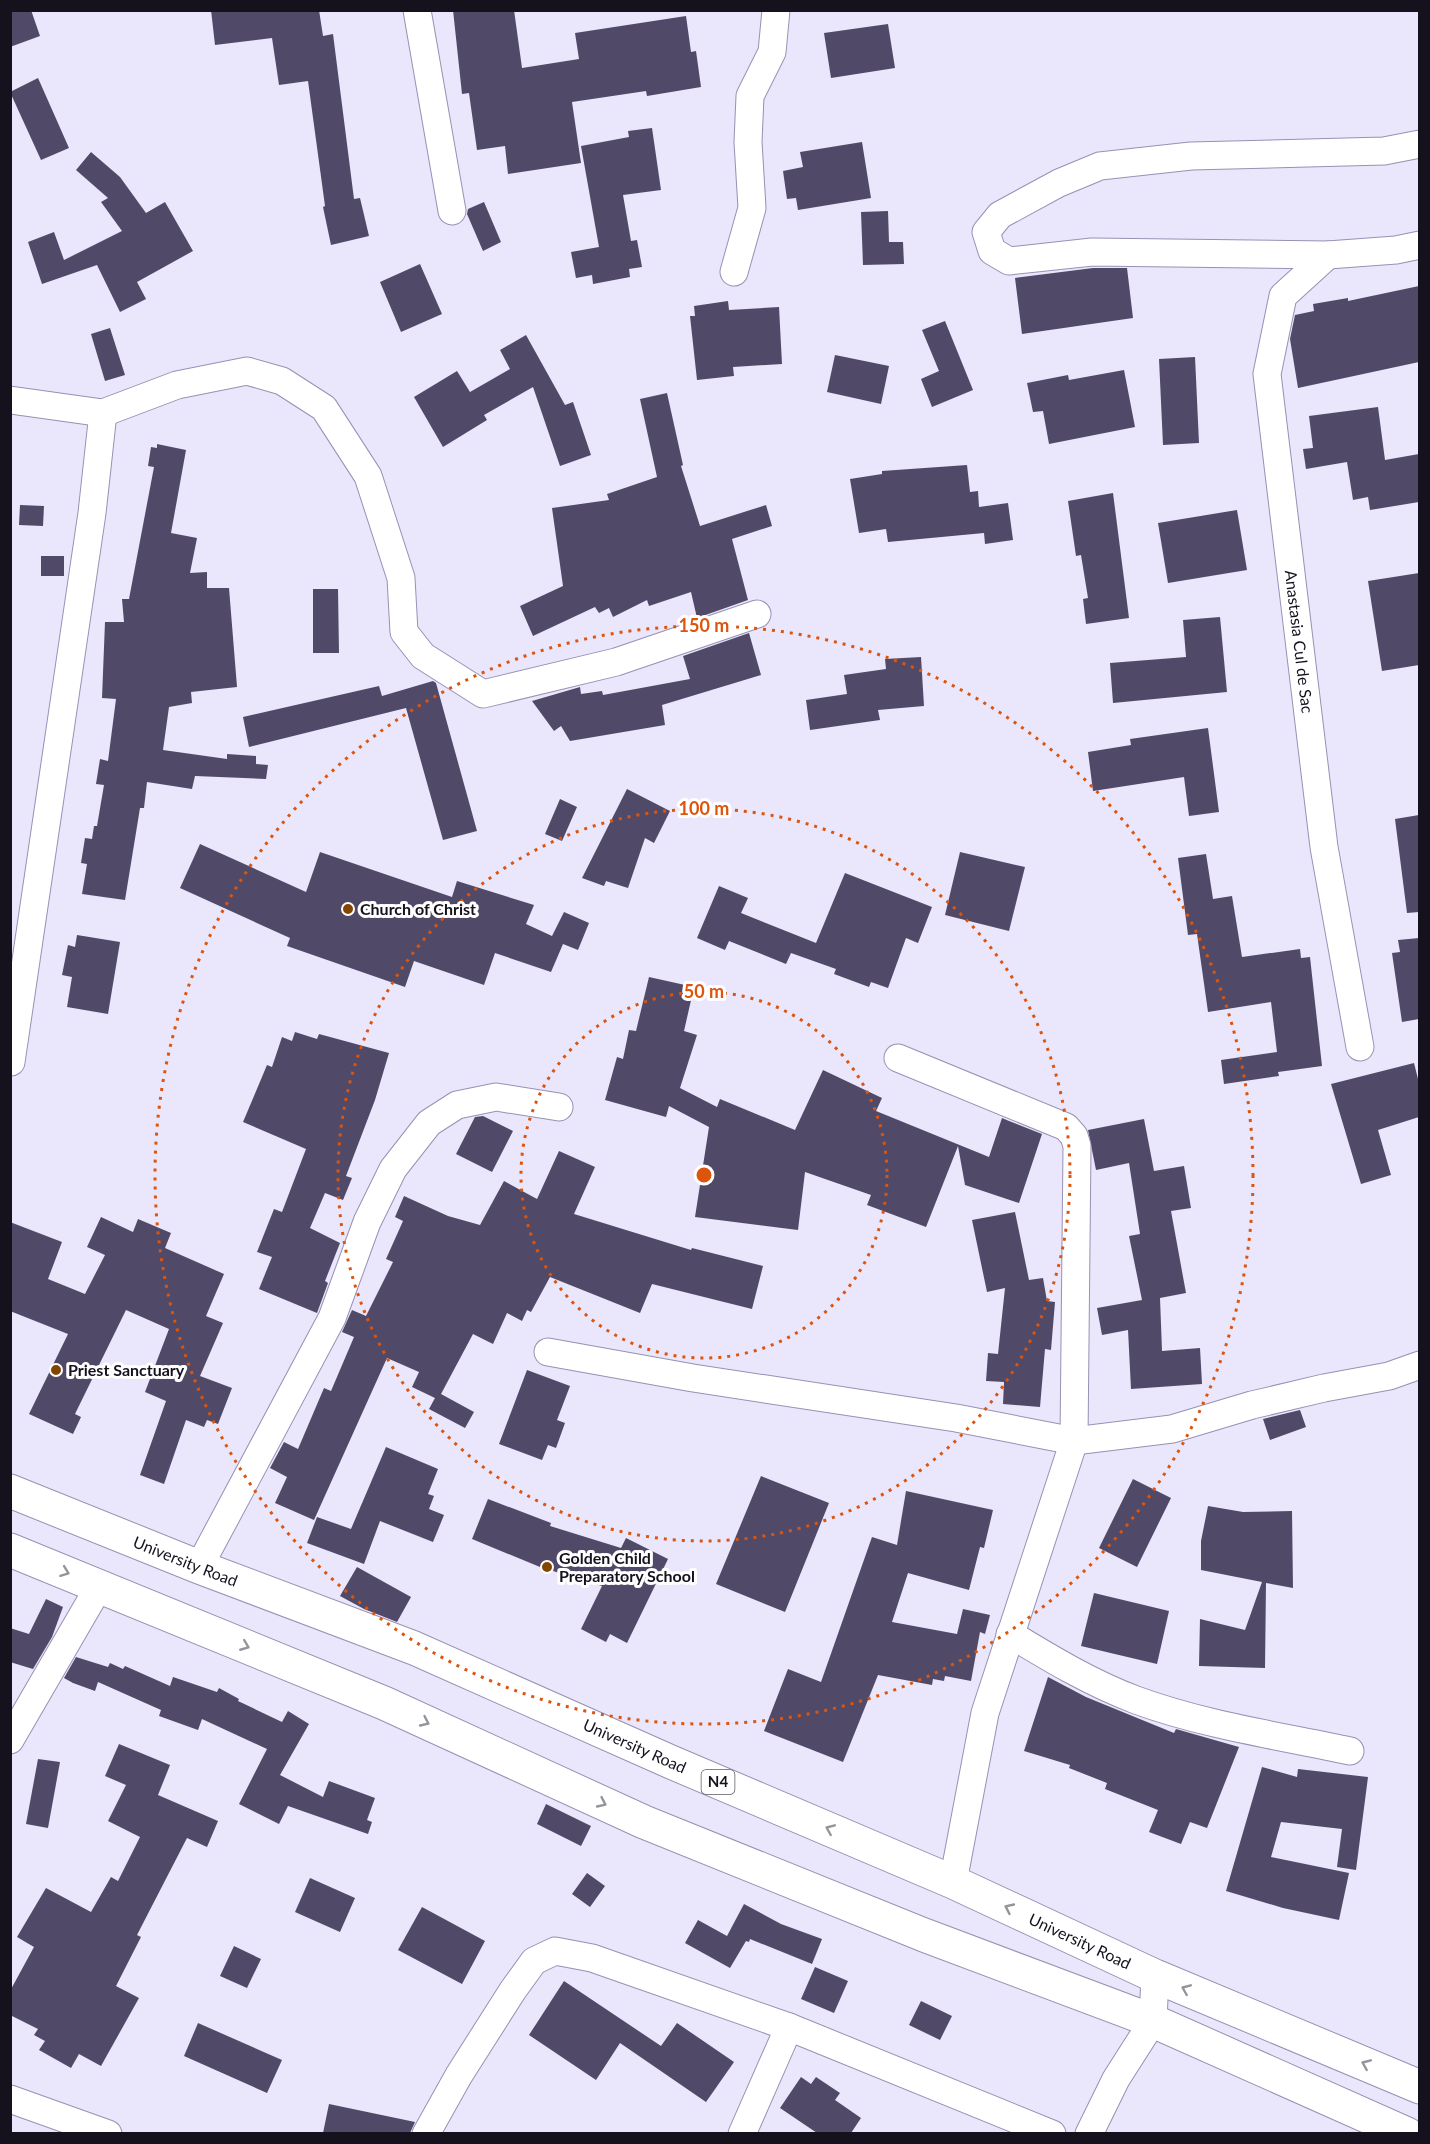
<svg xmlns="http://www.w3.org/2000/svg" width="1430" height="2144" font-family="Lato,sans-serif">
<rect width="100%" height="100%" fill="#eae6fc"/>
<path fill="#504a68" d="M10,10H31L40,36L10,47Z
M211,10H319L323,36L333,34L354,199L360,198L369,236L331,245L323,207L325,206L308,81L279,85L272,38L215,45Z
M453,10H514L522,68L579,59L575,33L686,16L691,52L696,51L701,87L647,96L646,91L572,102L581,163L508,174L505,146L477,150L469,93L462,94Z
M888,24L895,68L831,78L824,33Z
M38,78L69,148L41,160L10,92Z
M652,128L661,190L623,195L631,241L637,240L642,267L629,269L630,277L593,284L592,275L576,278L571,252L599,247L581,146L629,137L628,131Z
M862,142L871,198L798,210L796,198L787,199L783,171L803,167L800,152Z
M91,152L120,177L146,213L165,202L193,251L137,282L146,299L120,312L97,265L42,284L28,242L54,232L64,260L122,231L101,202L108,198L76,170Z
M484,202L501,242L483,251L467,214L468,209Z
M888,211L889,242H903L904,264L863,265L861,212Z
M420,264L442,314L401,332L380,282Z
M1093,268H1127L1133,318L1022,334L1015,278Z
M1419,286V362L1298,388L1290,339L1295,315L1314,311L1313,304L1348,298V301Z
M728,301L729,310L779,307L782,364L733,367L734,376L697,380L690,316H695L694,306Z
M945,321L973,390L932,407L921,379L939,371L922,330Z
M110,328L125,375L105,381L91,334Z
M526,335L565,405L573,402L591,455L560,466L533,387L484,415L487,420L443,447L414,397L457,371L470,392L510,369L500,350Z
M835,355L889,366L881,404L827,392Z
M1195,357L1199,443L1163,445L1159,359Z
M1124,370L1135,427L1049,444L1043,411L1033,412L1027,383L1068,375L1069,380Z
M667,393L683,465L681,466L700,526L766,505L772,526L732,539L748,600L697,618L691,592L649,606L647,600L613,617L609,608L599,613L595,607L533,636L520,606L563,586L552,508L609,500L607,494L657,477L640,399Z
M1378,407L1385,460L1419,454V502L1370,510L1368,497L1353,500L1347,462L1306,469L1303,449L1313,448L1309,416Z
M157,444L186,450L171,533L197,538L190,573L207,572V588H229L237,687L191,692L192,703L169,707L163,750L227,759V754L256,756V764L268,765L266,779L195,776L192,789L147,782L144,808H140L125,900L82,894L87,864L81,863L85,838L92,839L94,826H97L104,785L96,784L100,759L108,761L116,699L102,698L105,622H124L122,599H129L154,467L148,466L151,447L157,448Z
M967,465L970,492L978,491L979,507L1008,503L1013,540L985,544L984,533L888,542L886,529L859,533L850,479L882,474V471Z
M1113,493L1129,618L1086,624L1083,599L1088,598L1081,555L1076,556L1068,501Z
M20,505L44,506L43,526L19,525Z
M1237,510L1247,570L1168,583L1158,523Z
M41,556H64V576H41Z
M1419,573V665L1382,671L1368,581Z
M313,589H338L339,653H313Z
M1220,617L1227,692L1113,703L1110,663L1186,657L1183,620Z
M749,633L761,675L662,705L665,725L570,741L561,726L554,731L532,701L580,687L581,694L602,691L603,695L690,679L683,656Z
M921,657L924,706L878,710L880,720L810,730L806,700L847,694L844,675L886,669L885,659Z
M433,681L436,683L477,831L443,840L406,708L249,747L243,717L379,686L382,696Z
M1208,728L1219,812L1189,816L1184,777L1093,791L1088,752L1131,745L1130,739Z
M627,789L670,811L654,843L645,838L628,888L606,881L604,886L582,878Z
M560,799L577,807L562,841L545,834Z
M1419,815V912L1407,913L1395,819Z
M200,844L306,892L320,852L452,897L457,881L534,905L526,924L552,936L564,912L589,923L578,950L563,944L551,972L495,953L484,985L414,961L405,987L287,946L290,938L180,888Z
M960,852L1025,867L1009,931L945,915Z
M1206,854L1213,899L1232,896L1242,957L1300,949L1301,958L1310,957L1322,1066L1278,1072L1279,1076L1224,1084L1221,1060L1277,1052L1271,1002L1208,1012L1197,934L1188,935L1178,858Z
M845,873L932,907L918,943L906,938L888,988L871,982L869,987L834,974L836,969L791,953L786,964L729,941L725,950L697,938L719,886L748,898L741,913L816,943Z
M77,935L120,942L108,1014L67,1007L72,977L62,975L68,945L75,947Z
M1419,938V1019L1402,1022L1392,953L1400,952L1398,940Z
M649,977L694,987L684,1031L697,1035L680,1088L717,1107L720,1099L795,1130L823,1070L882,1098L876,1111L989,1157L1002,1118L1009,1121L1042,1134L1019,1203L965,1185L958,1146L926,1227L867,1205L871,1195L805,1172L798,1230L695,1217L709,1127L669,1106L666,1117L605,1100L617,1057L623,1059L629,1030L636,1031Z
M295,1032L317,1039L319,1034L389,1053L375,1100L346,1176L352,1178L343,1200L325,1193L310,1228L340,1243L325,1281L328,1283L317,1313L259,1289L272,1257L257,1252L274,1209L282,1212L306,1149L243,1122L267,1065L272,1067L282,1037L292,1041Z
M1414,1063L1419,1083V1117L1378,1130L1391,1175L1361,1184L1331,1084Z
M483,1116L513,1131L492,1172L456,1154L475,1117Z
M1144,1119L1154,1171L1184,1166L1191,1208L1171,1211L1186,1293L1160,1298L1162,1351L1200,1348L1202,1384L1131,1389L1128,1330L1102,1335L1097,1308L1142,1300L1129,1236L1140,1234L1129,1163L1096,1170L1088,1130Z
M559,1151L595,1167L574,1214L691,1250L692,1248L763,1266L752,1309L652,1284L640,1313L550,1277L531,1312L527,1310L522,1321L507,1313L493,1344L473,1334L441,1394L474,1412L465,1428L429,1409L435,1398L412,1387L419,1372L387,1358L314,1520L275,1503L287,1477L270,1468L284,1442L298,1449L324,1388L331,1391L354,1337L342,1332L352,1310L366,1316L393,1262L386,1259L403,1221L395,1217L404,1196L448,1216L480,1225L504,1181L537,1199Z
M1015,1212L1029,1280L1043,1278L1047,1301L1055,1302L1051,1350L1045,1349L1040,1407L1003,1404L1004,1382L986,1381L988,1353L998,1354L1005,1288L987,1292L972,1220Z
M101,1217L133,1232L138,1219L171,1233L165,1248L224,1274L206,1316L223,1323L200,1376L232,1388L218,1424L207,1420L204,1427L186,1420L164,1484L140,1475L166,1401L145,1392L169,1329L126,1310L75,1414L81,1417L73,1434L29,1414L68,1334L10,1311V1222L62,1242L48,1279L85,1294L105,1255L87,1247Z
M527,1370L570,1386L557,1420L565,1423L556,1448L548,1445L542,1460L499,1444Z
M1300,1410L1306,1427L1270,1440L1263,1419Z
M386,1447L438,1469L428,1494L434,1496L429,1509L444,1515L433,1542L380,1521L364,1564L307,1543L317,1517L351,1529Z
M761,1476L829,1503L785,1612L716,1584Z
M1133,1479L1171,1498L1137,1567L1099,1548Z
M906,1491L993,1510L984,1548L980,1547L969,1590L908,1573L892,1622L957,1634L963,1609L990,1615L985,1634L980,1632L971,1681L945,1676L944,1681L933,1679L932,1685L878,1675L843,1762L764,1731L788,1669L821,1682L872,1537L897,1545Z
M488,1499L551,1523L550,1526L621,1548L626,1538L668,1559L627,1643L610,1634L606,1642L581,1629L602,1586L540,1567L472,1539Z
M1208,1506L1243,1512L1292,1511L1293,1588L1266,1583L1265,1668L1199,1666L1200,1619L1245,1630L1262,1582L1201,1570V1541Z
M357,1567L411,1597L397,1622L364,1609L340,1596Z
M1094,1593L1169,1611L1157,1664L1081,1646Z
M46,1599L63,1607L52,1637L33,1669L10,1662V1628L29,1634Z
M76,1657L108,1667L110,1663L123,1669L125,1666L170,1686L173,1677L217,1692L219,1688L239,1699L238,1701L282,1722L288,1711L309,1724L280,1775L323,1797L329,1781L375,1798L367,1820L372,1822L368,1834L288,1806L279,1824L239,1804L267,1749L202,1719L198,1730L159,1716L161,1710L98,1682L95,1691L73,1683L64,1678Z
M1048,1677L1086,1697L1174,1733L1176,1729L1239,1747L1207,1828L1190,1822L1181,1844L1149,1832L1158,1810L1105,1789L1107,1783L1069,1768L1070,1765L1024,1751Z
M119,1744L170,1765L158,1795L218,1821L207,1847L187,1838L137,1935L141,1937L116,1986L139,1998L101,2066L79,2054L71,2068L39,2050L45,2041L34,2035L38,2029L10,2015V1991L34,1947L17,1937L46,1888L91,1912L111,1877L118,1881L140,1837L108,1821L126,1785L105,1776Z
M38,1759L60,1762L48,1828L26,1824Z
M1262,1767L1297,1777L1298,1769L1368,1777L1356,1870L1337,1867L1342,1829L1281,1822L1271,1857L1349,1873L1339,1920L1283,1908L1226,1891Z
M546,1804L591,1826L581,1846L537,1824Z
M587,1873L605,1886L590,1907L572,1894Z
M310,1878L355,1898L340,1932L295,1912Z
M744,1904L781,1924L822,1939L812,1964L750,1939L749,1942L746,1941L730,1968L685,1943L698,1920L727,1936Z
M422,1907L485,1941L462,1984L398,1950Z
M234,1946L261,1959L247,1988L220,1976Z
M815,1967L848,1981L834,2013L801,1999Z
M564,1981L661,2046L677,2023L734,2062L706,2102L620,2043L596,2080L529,2035Z
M921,2001L952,2016L940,2040L909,2025Z
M198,2023L282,2060L267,2093L184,2056Z
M801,2077L811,2084L816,2077L840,2093L835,2100L861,2118L851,2133H817L780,2108Z
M329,2104L415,2122L410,2133H323Z"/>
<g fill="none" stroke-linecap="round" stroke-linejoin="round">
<defs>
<g id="street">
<path d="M417,10L452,211"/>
<path d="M1420,144L1384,151L1191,156L1100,166L1059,183L1000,215L986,232L992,251L1009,261L1092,252L1328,255L1396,250L1420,245"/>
<path id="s1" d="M1328,255L1283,296L1267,374L1324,847L1360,1047"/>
<path d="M734,272L752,208L748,142L750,96L772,52L776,10"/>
<path d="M10,400L103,413L92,513L11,1062"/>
<path d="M103,413L177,385L247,371L282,381L324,408L368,476L401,578L404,632L423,656L483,694L616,662L757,614"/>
<path d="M898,1058L1066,1127L1074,1136L1077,1146L1074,1441L985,1713L953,1882"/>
<path d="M548,1352L693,1378L956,1418L1074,1441L1172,1429L1252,1405L1324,1388L1389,1376L1420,1365"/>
<path d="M199,1567L332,1318L367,1222L393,1169L429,1123L457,1105L496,1097L559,1107"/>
<path d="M1010,1634C1051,1659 1091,1683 1136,1700C1204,1725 1280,1736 1350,1751"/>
<path d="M10,1740L100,1585"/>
<path d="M10,2099L108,2134"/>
<path d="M426,2134L459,2075L513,1990L534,1961L555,1951L592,1958L789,2027L1052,2134"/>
<path d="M742,2134L789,2027"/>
<path d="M1089,2134L1116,2079L1153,2021L1155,1976"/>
</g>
<g id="highway">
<path id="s2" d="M10,1491L199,1567L414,1648L671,1762L953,1882L1155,1976L1420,2087"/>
<path d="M10,1550L384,1703L644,1822L924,1935L1153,2021L1407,2134"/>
</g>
</defs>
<use href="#street" stroke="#9791b3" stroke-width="29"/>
<use href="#highway" stroke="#9791b3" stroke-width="35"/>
<use href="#street" stroke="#fff" stroke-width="27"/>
<use href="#highway" stroke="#fff" stroke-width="33"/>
</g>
<defs><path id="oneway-chevron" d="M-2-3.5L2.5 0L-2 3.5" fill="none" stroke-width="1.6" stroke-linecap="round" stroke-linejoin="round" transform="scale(1.5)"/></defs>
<g stroke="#96949a">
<use href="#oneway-chevron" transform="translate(65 1572) rotate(21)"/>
<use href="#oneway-chevron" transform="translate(245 1646) rotate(22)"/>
<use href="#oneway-chevron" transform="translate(425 1722) rotate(25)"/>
<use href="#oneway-chevron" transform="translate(602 1803) rotate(25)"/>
<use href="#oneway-chevron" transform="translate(830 1829) rotate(-157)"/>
<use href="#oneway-chevron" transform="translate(1009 1908) rotate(-155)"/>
<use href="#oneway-chevron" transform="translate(1186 1989) rotate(-157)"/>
<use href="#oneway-chevron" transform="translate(1366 2064) rotate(-157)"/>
</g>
<g fill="none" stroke="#dd550d" stroke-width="3" stroke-dasharray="3 6">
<circle cx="704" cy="1175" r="183"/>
<circle cx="704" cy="1175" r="366"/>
<circle cx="704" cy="1175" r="549"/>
</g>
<g fill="#824600" stroke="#fff" stroke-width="2">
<circle cx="348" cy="909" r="6"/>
<circle cx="56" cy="1370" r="6"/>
<circle cx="547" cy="1567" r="6"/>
</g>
<g text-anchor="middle" stroke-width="6" stroke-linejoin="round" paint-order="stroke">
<rect fill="#fff" stroke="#5b5962" stroke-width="1.5" x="701.5" y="1770" width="33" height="24" rx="4.5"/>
<g font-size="15" font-weight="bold" fill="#15121e">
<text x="718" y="1787">N4</text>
</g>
<g font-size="16" fill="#15121e" stroke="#fff">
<text dy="6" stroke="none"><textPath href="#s1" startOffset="410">Anastasia Cul de Sac</textPath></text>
<text dy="6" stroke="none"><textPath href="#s2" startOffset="189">University Road</textPath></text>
<text dy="6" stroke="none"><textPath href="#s2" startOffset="675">University Road</textPath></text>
<text dy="6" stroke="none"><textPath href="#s2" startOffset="1161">University Road</textPath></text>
</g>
<g font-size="16" font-weight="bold" fill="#15121e" stroke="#fff" text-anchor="start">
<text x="360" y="915">Church of Christ</text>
<text x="68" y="1376">Priest Sanctuary</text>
<text x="559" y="1564">Golden Child<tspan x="559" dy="18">Preparatory School</tspan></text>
</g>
</g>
<circle cx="704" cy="1175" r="9" fill="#dd550d" stroke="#fff" stroke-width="3"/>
<g font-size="18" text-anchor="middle" font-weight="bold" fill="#dd550d" stroke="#fff" stroke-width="6" stroke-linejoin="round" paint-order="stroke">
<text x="704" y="632">150 m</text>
<text x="704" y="815">100 m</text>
<text x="704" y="998">50 m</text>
</g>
<rect width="1430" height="2144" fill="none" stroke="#15121e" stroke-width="24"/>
</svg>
